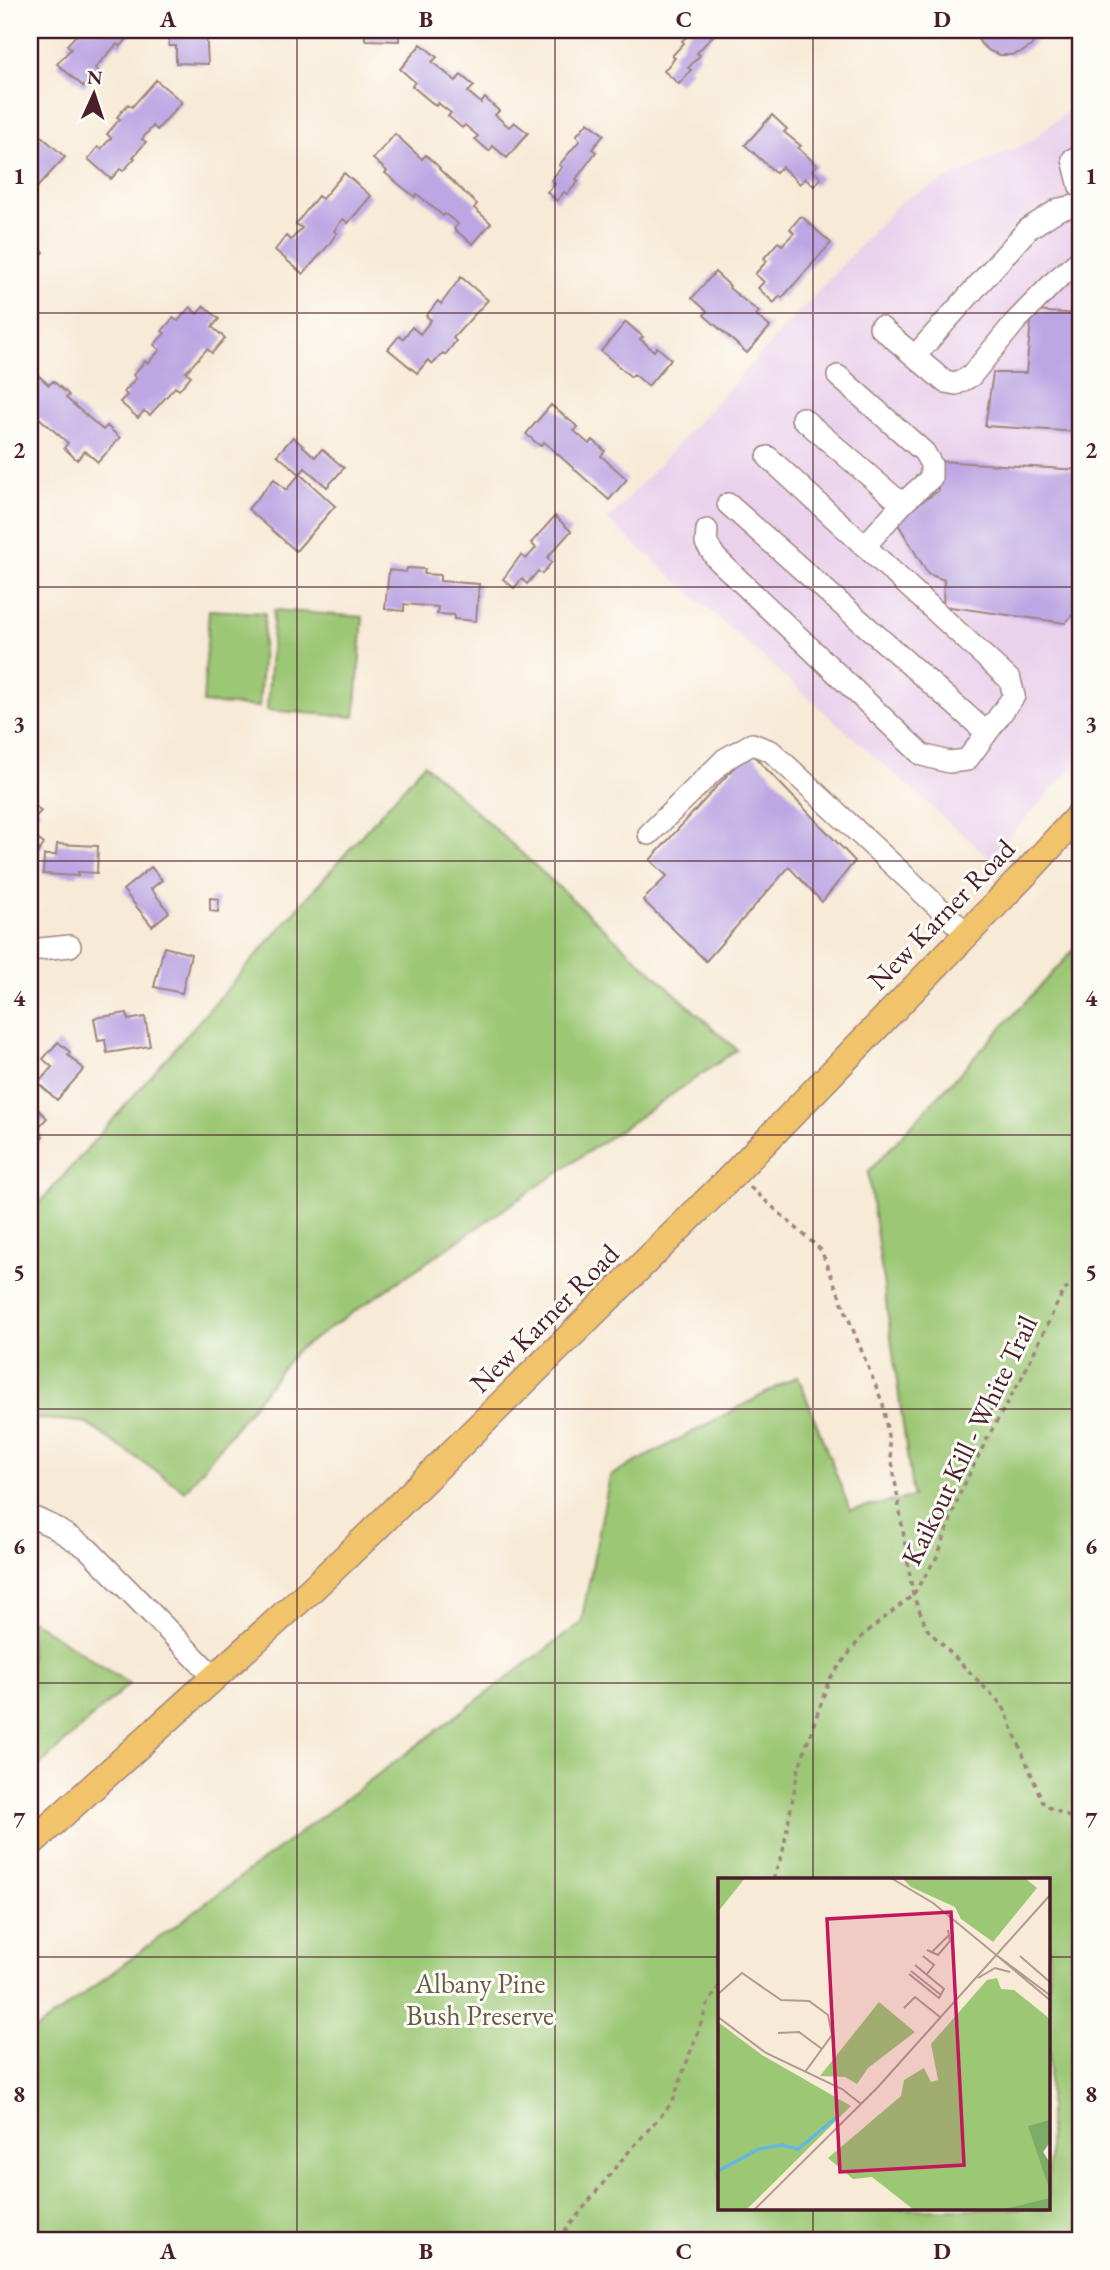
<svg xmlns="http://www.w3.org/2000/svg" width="1110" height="2270" font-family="'EB Garamond',serif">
<rect width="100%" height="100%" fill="#fdfcf7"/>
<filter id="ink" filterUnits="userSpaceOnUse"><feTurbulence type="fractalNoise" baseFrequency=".0143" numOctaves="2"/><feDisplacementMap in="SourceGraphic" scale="14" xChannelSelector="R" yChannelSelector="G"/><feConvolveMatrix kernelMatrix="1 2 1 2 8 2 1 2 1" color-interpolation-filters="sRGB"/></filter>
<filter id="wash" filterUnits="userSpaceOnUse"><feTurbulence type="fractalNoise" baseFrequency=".00686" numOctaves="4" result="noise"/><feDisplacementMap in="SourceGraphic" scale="28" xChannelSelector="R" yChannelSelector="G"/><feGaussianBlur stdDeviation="1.57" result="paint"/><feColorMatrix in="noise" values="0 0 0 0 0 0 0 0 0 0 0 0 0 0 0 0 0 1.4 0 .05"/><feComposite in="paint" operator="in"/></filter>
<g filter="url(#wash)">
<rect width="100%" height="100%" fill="#f7ead6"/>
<path fill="#ead1ec" d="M1080,100V760L989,858L608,520L902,200L1031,141Z"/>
<path fill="#9cc774" stroke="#737350" stroke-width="2" fill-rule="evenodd" d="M209,610L265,613L259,707L203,703Z
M274,610L363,617L355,717L267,710Z
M424,764L737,1050L295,1352L185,1491L84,1422L30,1418V1214Z
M1080,943V2240H30V2034L581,1623L610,1476L798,1376L850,1510L913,1497L868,1172ZM720,1880H1049V2209H720Z
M30,1619L129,1684L30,1774Z"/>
<g id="blocks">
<path fill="#bca6e3" d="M81,30L134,31L120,47L117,44L95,68L98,71L84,87L57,64L71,49L67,45Z
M169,30H206L208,64L176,63V46H169Z
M365,30H399V41L365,40Z
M692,30H718L697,53L700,55L688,68L691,70L679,84L664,71L675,58L672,56L684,43L682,41Z
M973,30H1041L1031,46L1022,52L1011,55H1000L990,51L981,44Z
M421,44L437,57L432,62L456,81L461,75L474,86L468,92L481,103L485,98L499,111L495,115L509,127L514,122L528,133L507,158L493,146L489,151L475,139L478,136L465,125L462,128L448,116L451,113L438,103L436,106L412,86L415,82L400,69Z
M156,80L182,102L157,130L153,126L142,139L146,142L133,157L135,158L123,171L120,169L111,179L88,159L98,147L101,149L111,138L107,134L120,119L117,117L128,104L132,107Z
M772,115L787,129L784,132L801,146L798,148L817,165L812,170L821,178L814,186L805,178L800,184L782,167L776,173L745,145Z
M588,122L604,135L592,149L596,152L576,179L579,181L567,194L564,192L557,201L547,192L555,184L551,180L562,167L559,165L580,140L576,136Z
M395,134L422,159L426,155L440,168L439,169L477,204L474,208L491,223L473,244L454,229L458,224L445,214L443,216L417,194L415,197L401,186L385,173L387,171L373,159Z
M40,135L65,157L30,195V146Z
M344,173L371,196L348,223L343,219L334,231L337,233L327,247L303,274L275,250L286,236L291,240L302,228L296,224L318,196L322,199Z
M801,216L831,243L782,298L780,296L774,303L758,288L764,282L755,274L767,261L764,258L778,242L782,245L794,233L790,229Z
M30,240L44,252L31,266L30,265Z
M715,272L730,286L729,288L759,312L756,315L770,327L747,353L704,315L707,311L692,298Z
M461,277L488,300L453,338L456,341L445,355L443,353L433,364L428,360L417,373L388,349L399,336L403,339L412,327L420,334L431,320L426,316L438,301L441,304Z
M204,306L219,319L212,327L225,338L212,353L207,349L186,372L191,376L179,390L175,387L150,415L144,411L138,418L120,402L127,395L124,392L136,378L133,375L145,361L148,363L160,350L154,345L165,333L162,331L173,318L178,321L190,307L197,314Z
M1032,311L1080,314V432L985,426L993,373H1026Z
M626,322L643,337L640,339L654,351L657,347L671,359L648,386L634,374L631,377L601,351Z
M30,368L49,385L53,381L69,395L66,398L103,430L107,426L120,438L98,462L85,451L77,460L64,448L68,443L30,410Z
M551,405L578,427L574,431L589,444L593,440L605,451L601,456L627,479L609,500L544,442L540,446L526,434Z
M293,437L315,457L322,449L344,468L327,487L305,468L300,474L277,455Z
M937,461L1080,470V607L1065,623L943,606L944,580L928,574L895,519L938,491Z
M300,474L335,506L296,551L248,509L274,479L286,490Z
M555,516L571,531L547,558L552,562L542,574L538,571L527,584L522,579L514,588L503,579L521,555L526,559L536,548L531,543Z
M407,568L425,569L424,574L440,575V581L479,584L476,621L454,619V615L437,614L438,607L404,604V611L385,609L389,570L406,572Z
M749,751L855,861L822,902L789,867L706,961L643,900L667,876L650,860Z
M30,801L41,811L30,823Z
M36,838L44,844L36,855L30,851V846Z
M57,844L98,846L97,873L78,872V876L43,874L44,855H56Z
M151,867L162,880L151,889L169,912L152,926L123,890Z
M210,898L219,899L218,912L210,911Z
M164,947L191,954L182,993L154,987Z
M127,1013L128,1020L145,1017L150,1046L107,1053L105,1040L98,1041L94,1018Z
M58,1042L70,1052L68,1055L84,1069L57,1100L38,1083L52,1067L43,1059Z
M30,1102L47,1118L36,1130L43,1136L30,1152Z"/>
</g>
</g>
<g filter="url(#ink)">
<use href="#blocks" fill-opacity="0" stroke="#a08480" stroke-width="2"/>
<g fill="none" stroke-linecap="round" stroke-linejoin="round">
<defs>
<path id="minor" d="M1073,159L1080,187
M880,327L945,382L956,384L971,376L1015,322L1056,280L1080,260
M915,356L1028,229L1059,209L1080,205
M838,376L924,452L931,464V478L902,504L865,546
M802,418L902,504
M728,504L987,733
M707,530L706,543L716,558L922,755L949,762L967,760L1014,696L1010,680L768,457
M649,834L725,759L752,744L771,751L967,934
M30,950L70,946
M30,1516L52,1526L88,1549L214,1677"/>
<path id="major" d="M30,1844L312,1589L373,1531L727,1181L1028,871L1080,814"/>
</defs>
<use href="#minor" stroke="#a08480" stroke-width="24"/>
<use href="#major" stroke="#a08480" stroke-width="29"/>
<path stroke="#a08480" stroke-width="3.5" stroke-dasharray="5 5" stroke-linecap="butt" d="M750,1187L821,1250L883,1404L913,1595L927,1629L1003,1706L1044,1805L1080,1822
M773,1880L783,1851L798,1770L829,1680L862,1636L913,1595L938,1555L960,1493L989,1435L1022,1377L1063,1292L1080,1276
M558,2240L619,2163L672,2103L708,2004L720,1985"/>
<use href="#minor" stroke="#fff" stroke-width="21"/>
<use href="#major" stroke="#f1c36a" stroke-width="26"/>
</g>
</g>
<path fill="none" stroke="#4a1f2b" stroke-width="2" stroke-opacity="0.55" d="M297,30V2240M555,30V2240M813,30V1880M30,313H1080M30,587H1080M30,861H1080M30,1135H1080M30,1409H1080M30,1683H1080M30,1957H720M1049,1957H1080M813,2209V2240"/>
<g text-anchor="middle" stroke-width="6" stroke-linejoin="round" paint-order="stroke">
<g font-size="28" fill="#4a1f2b" stroke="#fdfcf7">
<text transform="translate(941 914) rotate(-46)" y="10">New Karner Road</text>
<text transform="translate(544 1318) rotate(-45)" y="10">New Karner Road</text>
<text transform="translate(969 1440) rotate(-64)" y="10">Kaikout Kill - White Trail</text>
</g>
<g font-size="28" fill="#675a45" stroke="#fdfcf7">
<text x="480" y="1993">Albany Pine<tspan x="480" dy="32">Bush Preserve</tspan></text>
</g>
</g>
<g transform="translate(718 1878)">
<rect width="332" height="332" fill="#f7ead6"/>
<path d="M0,0H27L0,34ZM184,0H307L319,10L275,64L243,41L237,29L193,9ZM279,100L283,111L296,112L332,141V264L325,274L332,285V332H196L154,299L135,301L110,280L183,218L186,202L206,190L213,204L220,202L213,166L269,102ZM161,124L197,154L150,190L139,206L127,199L102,198ZM0,144L44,177L133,228L28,332H0Z" fill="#9cc774"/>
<path d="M332,242V264L325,274L332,285V313L310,248ZM332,320V332H282Z" fill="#7dac66"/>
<path fill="none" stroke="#64b8e0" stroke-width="3.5" d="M0,293L41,271L64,267L80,271L120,238"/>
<path fill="none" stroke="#b29992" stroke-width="2" d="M173,0L215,25L277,76M209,72L220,77L232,63L230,52M213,75L231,57M277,76L333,123M277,76L333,118M205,78L216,87L209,96M302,78L333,105M193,93L223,117M191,96L221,120L226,111L197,87M260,100L277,90L292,94M0,116L24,95L63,122L91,123L110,137L114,157L87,194M186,130L197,119L222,139M0,139L48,175L124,211L143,226M60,155L81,154L104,171M36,332L160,209L333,16"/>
<path fill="#c2185b" fill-opacity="0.15" stroke="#c2185b" stroke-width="3.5" d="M233,34L246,287L122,294L109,41Z"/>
<rect width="332" height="332" fill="none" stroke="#4a1f2b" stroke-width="3.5"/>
</g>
<rect width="1110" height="2270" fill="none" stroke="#fdfcf7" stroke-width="77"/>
<g transform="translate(94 94) rotate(3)" stroke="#fdfcf7" stroke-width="5" paint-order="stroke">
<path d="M0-5L12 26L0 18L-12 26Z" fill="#4a1f2b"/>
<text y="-10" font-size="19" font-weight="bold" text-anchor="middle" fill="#4a1f2b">N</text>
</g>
<rect x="38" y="38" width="1034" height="2194" fill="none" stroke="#4a1f2b" stroke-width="2.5"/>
<g font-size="23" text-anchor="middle" font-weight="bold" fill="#4a1f2b">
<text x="168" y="27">A</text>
<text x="426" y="27">B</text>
<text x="684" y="27">C</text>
<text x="942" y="27">D</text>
<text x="19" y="184">1</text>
<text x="1091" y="184">1</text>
<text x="19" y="458">2</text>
<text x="1091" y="458">2</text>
<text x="19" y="732">3</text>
<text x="1091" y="732">3</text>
<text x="19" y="1006">4</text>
<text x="1091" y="1006">4</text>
<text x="19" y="1280">5</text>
<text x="1091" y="1280">5</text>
<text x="19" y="1554">6</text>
<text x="1091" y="1554">6</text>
<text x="19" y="1828">7</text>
<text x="1091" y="1828">7</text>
<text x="19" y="2102">8</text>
<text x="1091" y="2102">8</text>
<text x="168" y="2259">A</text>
<text x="426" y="2259">B</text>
<text x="684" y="2259">C</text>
<text x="942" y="2259">D</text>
</g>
</svg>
